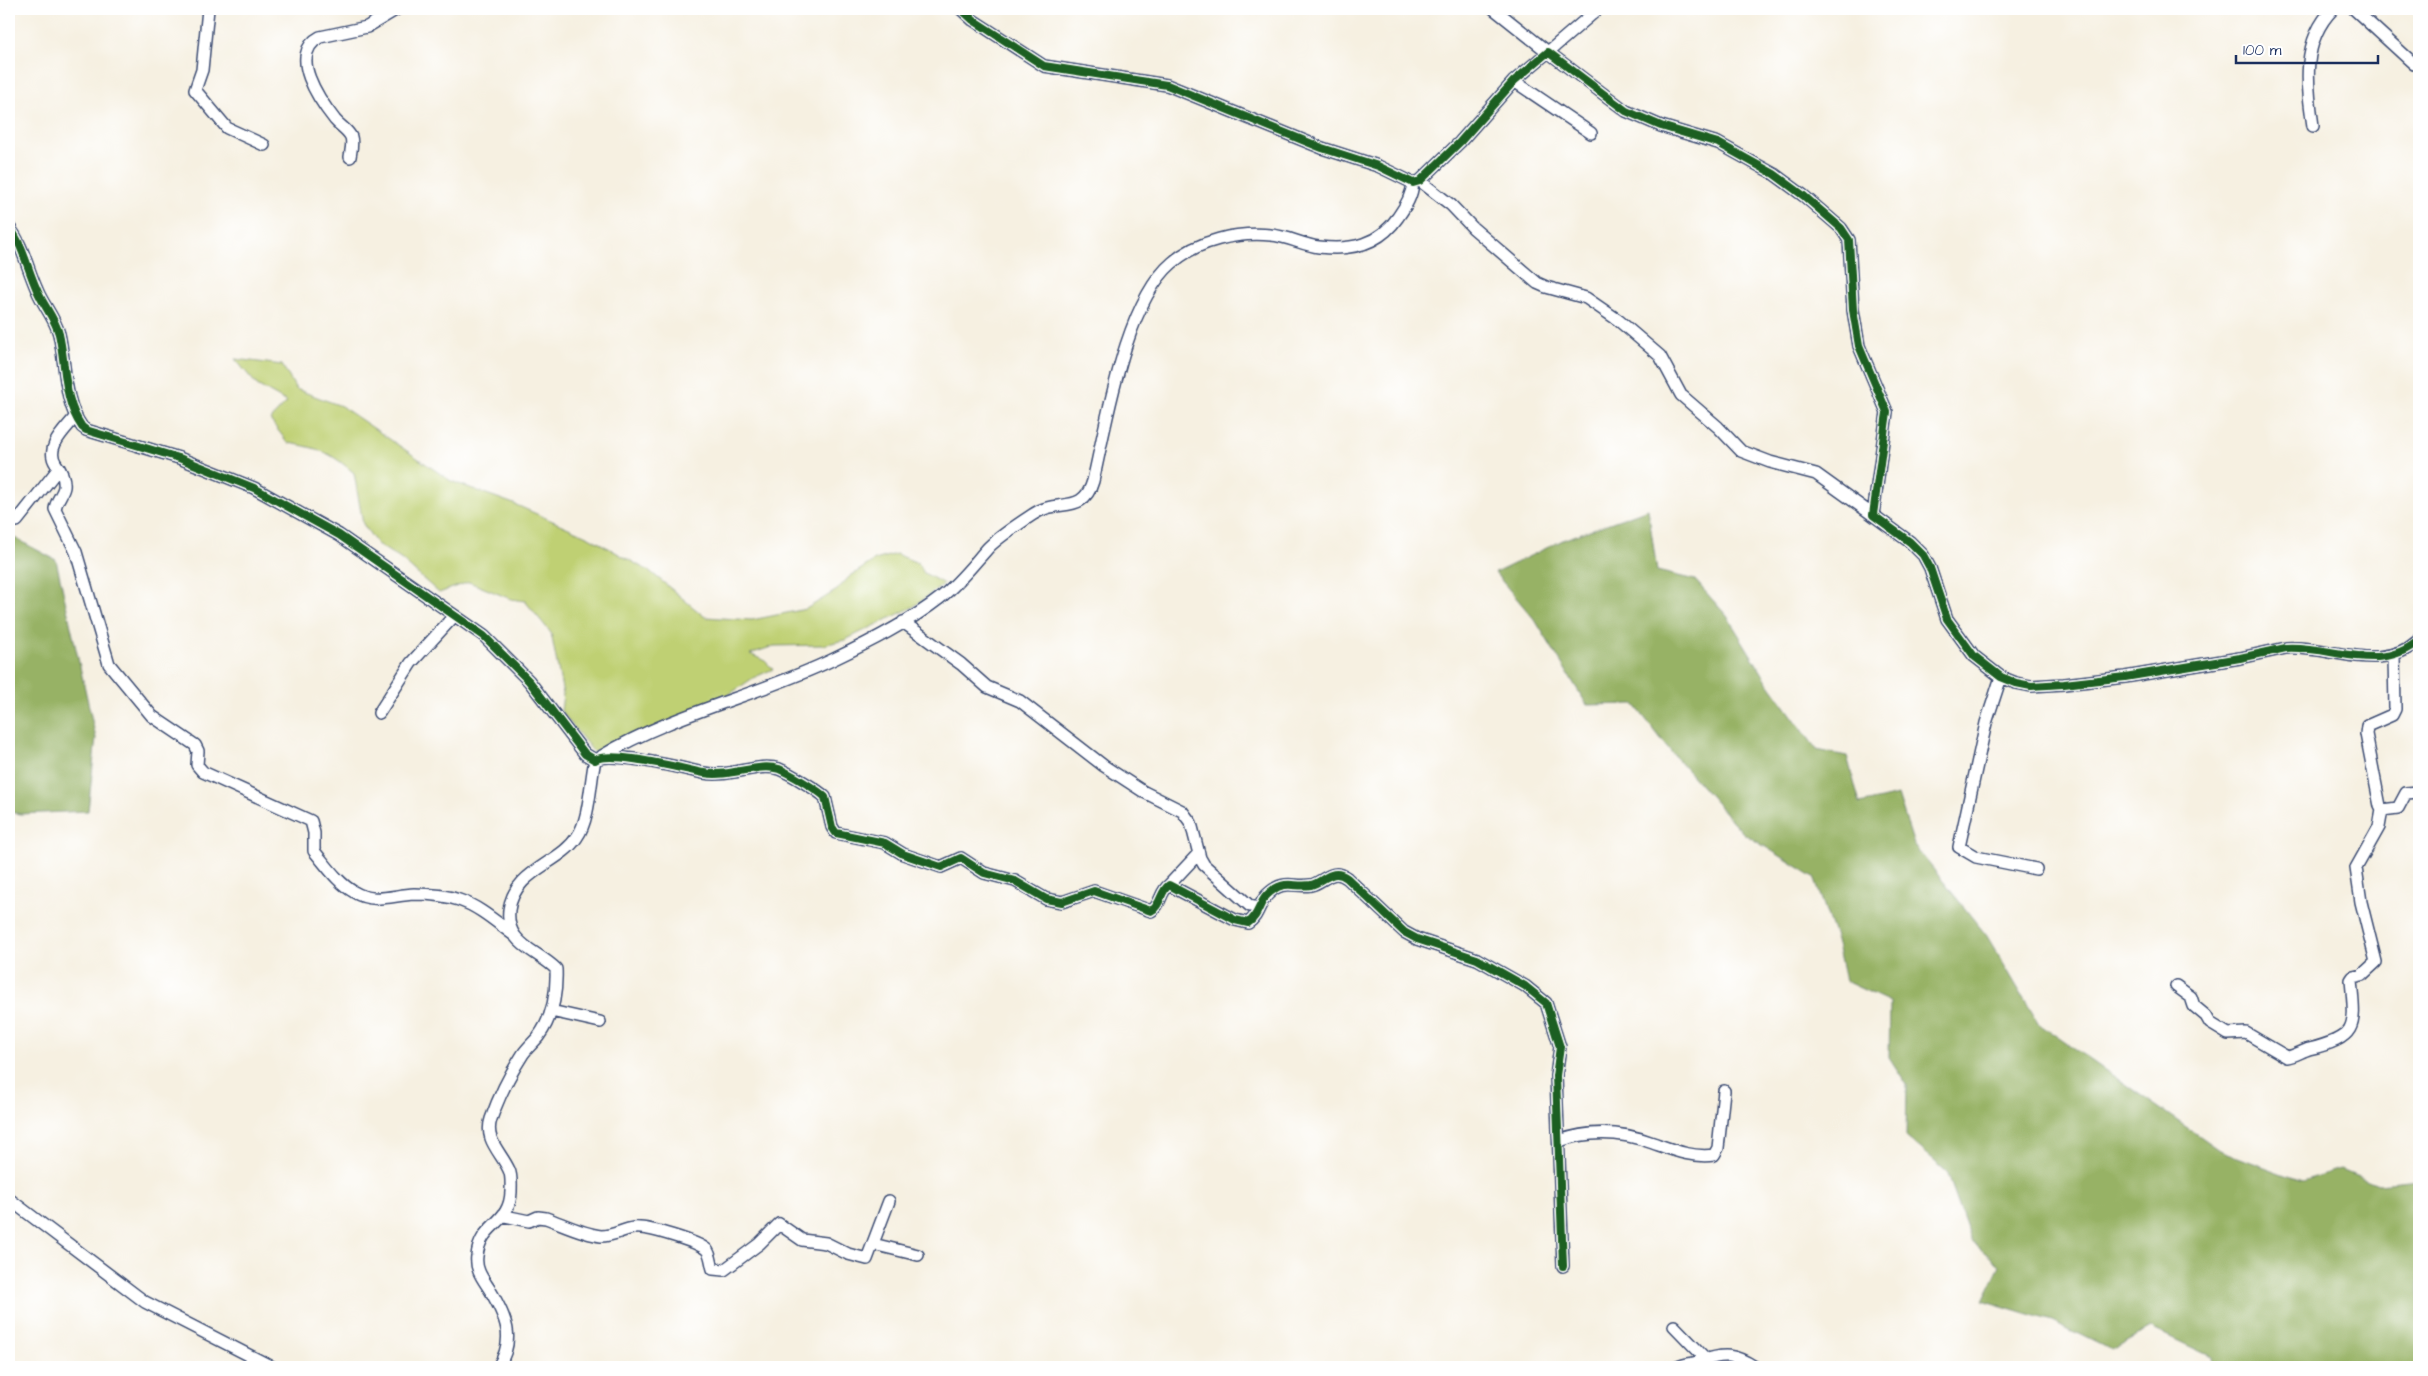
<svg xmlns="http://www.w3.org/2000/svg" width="2428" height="1376" font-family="'Architects Daughter',sans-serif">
<rect width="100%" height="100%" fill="#fff"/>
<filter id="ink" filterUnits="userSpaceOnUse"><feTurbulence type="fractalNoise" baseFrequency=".02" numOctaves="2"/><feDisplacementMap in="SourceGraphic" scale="10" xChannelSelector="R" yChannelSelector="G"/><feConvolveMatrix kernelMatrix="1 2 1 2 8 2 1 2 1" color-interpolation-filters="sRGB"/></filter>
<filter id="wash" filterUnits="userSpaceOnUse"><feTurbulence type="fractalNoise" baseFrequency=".0096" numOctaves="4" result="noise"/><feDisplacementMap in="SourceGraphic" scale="20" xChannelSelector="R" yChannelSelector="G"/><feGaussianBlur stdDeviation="1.12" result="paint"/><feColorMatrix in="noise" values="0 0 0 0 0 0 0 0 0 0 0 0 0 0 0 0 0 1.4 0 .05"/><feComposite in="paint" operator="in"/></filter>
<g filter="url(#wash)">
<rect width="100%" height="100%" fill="#f6f0e1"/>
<path fill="#bfd073" stroke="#6d8068" d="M235,359L282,365L296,389L341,406L451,481L514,504L589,537L652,573L705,617L752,620L806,609L837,590L849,577L875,560L896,554L918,563L924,573L944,584L913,607L845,640L823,645L774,646L750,654L765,661L773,669L753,678L727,696L595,754L561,711L563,694L551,633L525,601L511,599L469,582L439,593L402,560L377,544L363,524L354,473C330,452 319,448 288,443L270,420L287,402L257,385Z"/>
<path fill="#97b265" stroke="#597062" d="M1648,509L1657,571L1695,580L1727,616L1769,684L1817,750L1847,756L1860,804L1898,795L1914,845L1987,936L2039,1024L2219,1150L2302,1181L2341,1169L2378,1184L2419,1180V1367H2213L2212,1357L2151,1328L2111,1350L2052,1321L1983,1300L2000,1265L1972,1242L1947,1172L1906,1137L1907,1085L1889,1057L1890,1002L1845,981L1836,940L1814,877L1743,833L1672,753L1634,704L1587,705L1535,620L1495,573L1565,539Z
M9,535L56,560L96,738L88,811L20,814L9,812Z"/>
</g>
<g filter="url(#ink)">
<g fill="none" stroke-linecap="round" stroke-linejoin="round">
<defs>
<path id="minor" d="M208,9L202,70L195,90L227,128L264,145
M961,9L973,20L1044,66L1167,85L1322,148L1378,166L1413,183L1420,181L1460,142L1514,81L1548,52L1626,111L1661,126L1718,143L1774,174L1804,196L1841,228L1849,240L1853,310L1859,346L1887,412L1873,515L1910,542L1923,555L1930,568L1947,619L1974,656L2001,677L2016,683L2031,686L2064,684L2125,677L2240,658L2286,648C2332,645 2380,675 2419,640
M1494,9L1548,52L1598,9
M2354,9L2414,64
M1514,81L1591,133
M2313,126C2307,85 2301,41 2333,9
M350,157C351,150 353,143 351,137C348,130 340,126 335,120C320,101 287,54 320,37L367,27L397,9
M1420,181L1451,205L1473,228L1537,283L1546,287L1586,298L1618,320L1660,356L1681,395L1718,427L1741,451L1770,462L1816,474L1873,515
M9,227C23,245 27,268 37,290C43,305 55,318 59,334C66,364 63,400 82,427L86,430L179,458L254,488L339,535L484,636L529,681L585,754L595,760C611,750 683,769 704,773C731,778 758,762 779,769C789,773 818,790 825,797L832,827L836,833L885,843L903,854L941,867L961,858L984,873L1015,881L1046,899L1062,902L1094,891L1151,911C1161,906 1160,891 1169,885L1235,920L1248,923C1258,917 1259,903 1267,895C1284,878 1293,888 1311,885C1324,882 1332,867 1347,878L1404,932L1417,939L1477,959L1525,986L1546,1003L1560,1047L1556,1076L1563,1266
M76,416C66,429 44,447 56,464C61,470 65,479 64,487C63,494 56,500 55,509L76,552L109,664L152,716L195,745L198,751L197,765L203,772L311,821L314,833V851C326,865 338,883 354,892C373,904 393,895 414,894C428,894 445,895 459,900C480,907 496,922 514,935
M9,521H17L59,468
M903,622L961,664L987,687L1020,701L1104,766L1144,792L1182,811L1191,823L1200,858L1204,865L1250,906L1259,908L1262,903
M2394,655L2395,709L2392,715L2367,726L2366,734L2380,806L2382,810L2398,808L2406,793L2419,792
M2001,677L1986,723L1959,847L1976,857L2036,869
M379,713L411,663L454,616
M602,756C673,713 757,696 832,660C868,643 908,623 940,598C958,584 972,566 987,549C998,537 1019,524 1032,515C1057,497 1083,516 1093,481C1107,421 1125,303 1172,263C1198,240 1237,232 1271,235C1287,236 1303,245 1319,247C1351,251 1379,245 1398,217C1406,206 1412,196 1413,183
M1169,885L1199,853
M2176,986L2191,997L2194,1006L2206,1016L2210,1023L2228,1034L2246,1033L2287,1057C2295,1056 2302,1051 2309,1049C2360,1037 2355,1025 2351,980L2353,977L2362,975L2376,962L2361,902L2356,868L2379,827L2382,810
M551,1011L600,1022
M1559,1141C1590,1130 1621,1131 1653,1143C1673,1150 1692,1158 1714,1155L1718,1148L1724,1091
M9,1199L145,1302L272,1367
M505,1216L529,1221L538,1217L546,1218C563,1224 583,1234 601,1236C615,1236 623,1229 634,1228C646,1226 699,1242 707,1250C711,1255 711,1263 713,1269L724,1270L759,1244L779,1224L802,1240L826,1243L848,1254L867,1259L889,1201
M873,1244L918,1255
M1674,1326L1706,1359
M498,1367C516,1339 506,1317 490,1290C483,1279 475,1270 477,1256C480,1223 510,1225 511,1192C511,1185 512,1176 509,1170C501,1152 484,1140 491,1119C499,1096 510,1074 523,1054C527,1048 533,1043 538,1037C553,1017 557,993 556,969C543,956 525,950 515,936C509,928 508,920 509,910C514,870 560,864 577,837C590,819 590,782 595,760
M1678,1367C1686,1363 1694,1364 1702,1361C1724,1353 1735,1354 1755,1367"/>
</defs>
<use href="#minor" stroke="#3c4c72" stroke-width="14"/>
<use href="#minor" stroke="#fff" stroke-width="11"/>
<defs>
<path id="cycleway" d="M961,9L973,20L1044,66L1167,85L1322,148L1378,166L1413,183L1420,181L1460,142L1514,81L1548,52L1626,111L1661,126L1718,143L1774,174L1804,196L1841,228L1849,240L1853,310L1859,346L1887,412L1873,515L1910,542L1923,555L1930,568L1947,619L1974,656L2001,677L2016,683L2031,686L2064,684L2125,677L2240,658L2286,648C2332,645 2380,675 2419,640
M9,227C23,245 27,268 37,290C43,305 55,318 59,334C66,364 63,400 82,427L86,430L179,458L254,488L339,535L484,636L529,681L585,754L595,760C611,750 683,769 704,773C731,778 758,762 779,769C789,773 818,790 825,797L832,827L836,833L885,843L903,854L941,867L961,858L984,873L1015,881L1046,899L1062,902L1094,891L1151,911C1161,906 1160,891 1169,885L1235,920L1248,923C1258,917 1259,903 1267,895C1284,878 1293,888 1311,885C1324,882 1332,867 1347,878L1404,932L1417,939L1477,959L1525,986L1546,1003L1560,1047L1556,1076L1563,1266"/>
</defs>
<use href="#cycleway" stroke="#fff" stroke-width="11"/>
<use href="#cycleway" stroke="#1b5e20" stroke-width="8"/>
</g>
</g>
<rect width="2428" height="1376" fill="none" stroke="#fff" stroke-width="30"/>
<path d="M2236 55v8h142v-8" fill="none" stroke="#1b2f5e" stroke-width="2.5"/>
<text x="2243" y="55" font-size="15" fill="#1b2f5e" stroke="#ffffff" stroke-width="4" paint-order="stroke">100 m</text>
</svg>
